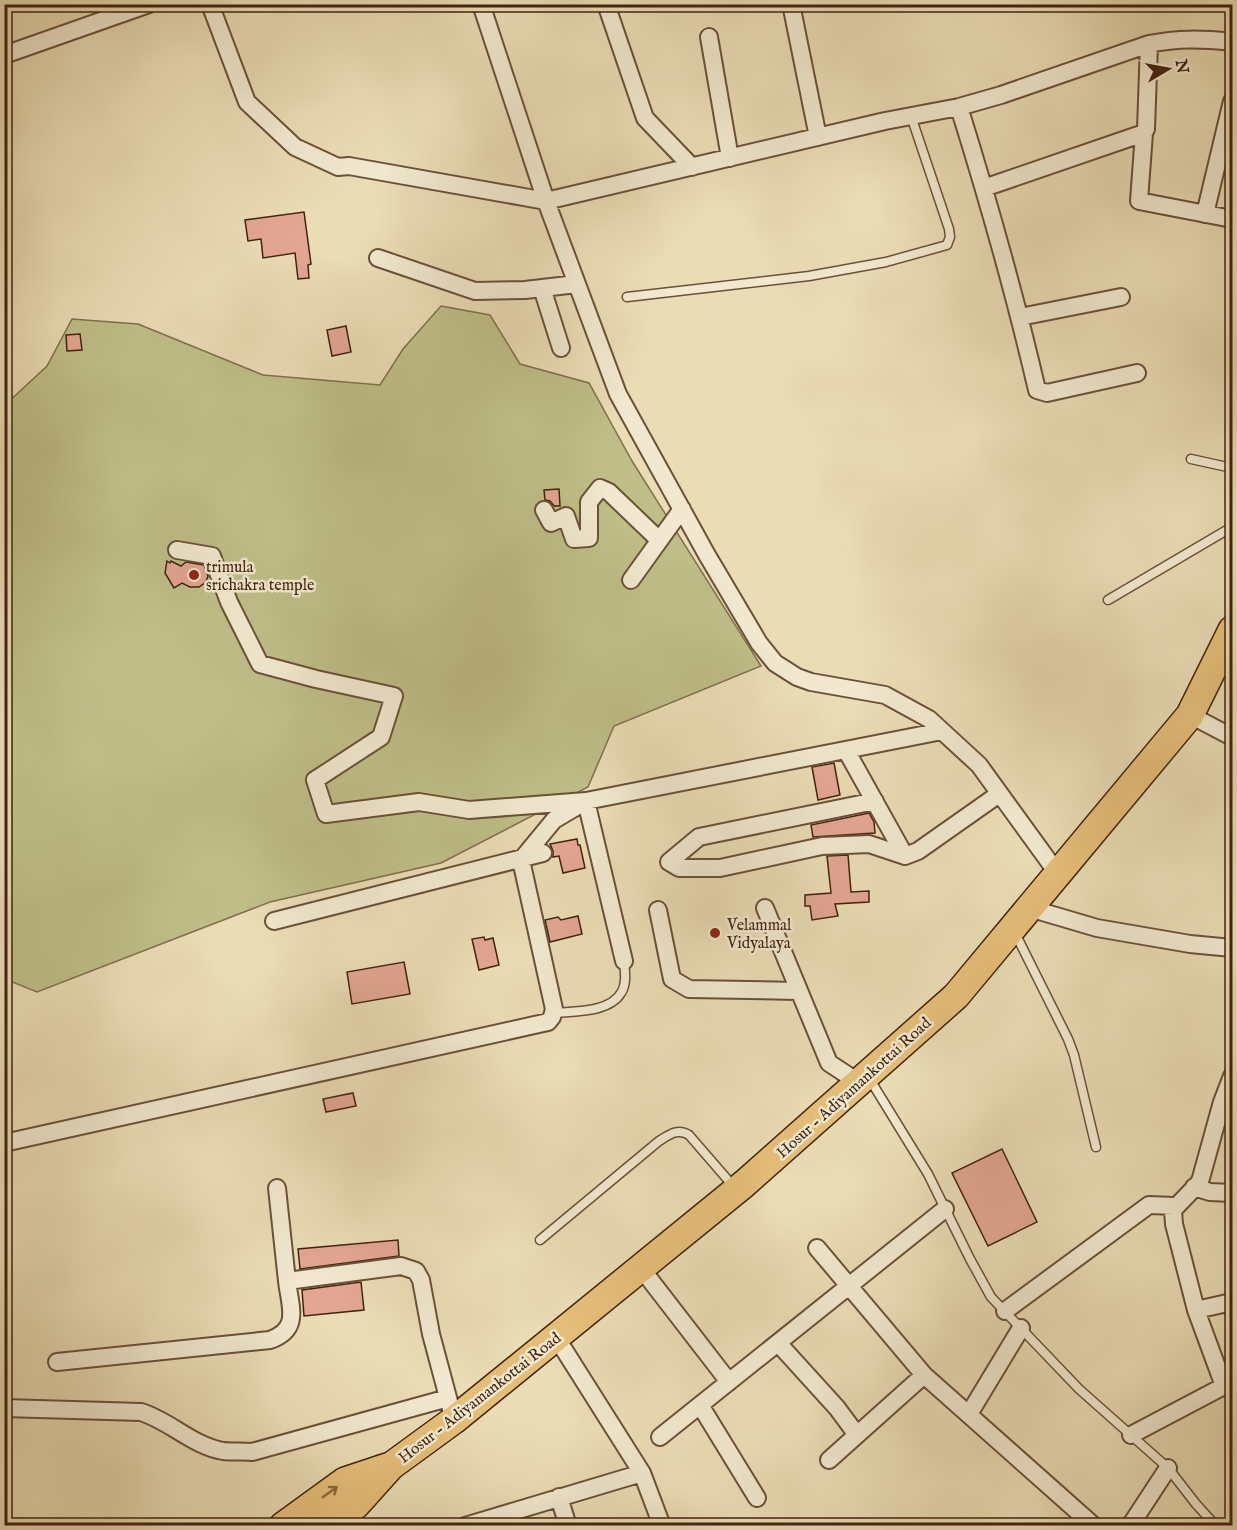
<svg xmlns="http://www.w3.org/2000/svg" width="1237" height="1530" font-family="'IM FELL English',serif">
<rect width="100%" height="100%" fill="#eadcb5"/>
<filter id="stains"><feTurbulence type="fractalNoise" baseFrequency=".00333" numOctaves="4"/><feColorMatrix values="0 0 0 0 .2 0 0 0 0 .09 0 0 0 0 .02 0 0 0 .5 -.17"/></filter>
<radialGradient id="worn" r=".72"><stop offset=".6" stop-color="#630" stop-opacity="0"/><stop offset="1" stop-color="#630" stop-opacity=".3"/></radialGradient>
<path fill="#bfbe88" stroke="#80704c" stroke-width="1.5" d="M441,306L490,315L520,364L589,383L632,461L761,666L614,726L588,787L441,863L270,902L37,992L5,979V405L47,366L72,319L138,324L263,375L380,385L403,349Z"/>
<path fill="#e3a693" stroke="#41230f" stroke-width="1.5" d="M304,212L311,264L308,265L309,278L298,279L295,253L263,258L261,239L248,241L245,220Z
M346,326L351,352L332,356L327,330Z
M80,334L82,350L67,351L66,335Z
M559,489L560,506H554L550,501L545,500L544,490Z
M167,561L170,563L171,561L181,566L186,562L204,565L208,576L206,582L199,587H190L182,583L174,588L165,573Z
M834,763L840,795L818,800L812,767Z
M869,813L874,822L875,833L813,837L811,825Z
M577,839L578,845H580L585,868L563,873L559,856L553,857V851L550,844Z
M848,855L851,892L869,891V902L835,904L838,916L812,920L810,906H805V895L831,893L827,856Z
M578,916L582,934L550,942L545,920L558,917L561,920Z
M484,937L485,940L493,938L499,965L479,970L472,939Z
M404,962L410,994L352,1004L347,972Z
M353,1093L356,1106L326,1112L323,1099Z
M1002,1149L1037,1222L988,1246L952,1173Z
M398,1240L399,1256L300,1269L298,1249Z
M361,1282L364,1310L304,1316L302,1290Z"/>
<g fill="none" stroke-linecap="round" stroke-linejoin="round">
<defs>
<path id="service" d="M627,297L809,276L886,262L947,245L950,237L949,229L911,116
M1191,459L1232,468
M1108,600L1232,527
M1014,931L1068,1039L1074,1055L1096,1147
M554,1013C574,1011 609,1013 621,993C627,984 625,971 624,961
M869,1078L928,1174L970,1259L991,1297L1079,1389L1168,1468L1196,1504L1216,1526
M540,1240L659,1141C670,1134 678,1128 689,1135L734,1187"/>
<path id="minor" d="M210,4L247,102L295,147L338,167L349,166L546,201L885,121L959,107L1001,95L1149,44C1178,38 1203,39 1232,42
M481,4L546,201L618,394L707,555L759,643L775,663L797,677L811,682L885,695L929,719L979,765L1058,874
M606,4L645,118L692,167
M791,4L818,137
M709,37L730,158
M4,55L149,4
M959,107C988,200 1015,295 1037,390L1047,393L1137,373
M1144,133L1139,201L1232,219
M984,188L1144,133L1146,129L1149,44
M1205,214L1232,101
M378,258L475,291L525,290L577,284
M542,288L561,348
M1020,317L1121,297
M544,510L551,523L566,516L574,539L589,538V502L600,488L609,492L659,540
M177,550L212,556L229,602L260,664L316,679L394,696L381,737L315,780L326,814L419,802L469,810L586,801L624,961
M631,580L682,509
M1190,715L1232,737
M846,750L905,856
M875,801L699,837L669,862L679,868H720L822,846L869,844L905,856L918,851L999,794
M765,908L829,1063L858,1082
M1029,908L1097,928L1190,944L1232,948
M658,910L672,979L689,989L799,991
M274,921L543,853
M4,1143L548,1022L552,1017L554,1009L521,860L554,820L586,801L942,731
M1194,1187L1210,1192L1232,1193
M277,1188L287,1281
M817,1248L924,1375L1094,1526
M641,1268L729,1382
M1196,1310L1232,1302
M1005,1311L1149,1205L1174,1206
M778,1343L837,1408L857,1435
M57,1362L270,1340C301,1329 290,1307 287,1281L401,1266L416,1271L421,1280L431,1334L454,1420
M1224,1386L1196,1310L1174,1224L1173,1210L1199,1183L1201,1178L1222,1102L1232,1076
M700,1405L757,1498
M4,1408L141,1412C170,1421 193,1446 223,1451C233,1452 243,1451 252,1452L448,1398
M969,1414L1021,1328
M1131,1435L1224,1386L1232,1384
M660,1437L945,1209
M829,1460L924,1375
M642,1473L662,1526
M559,1497L568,1526
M465,1526L642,1473L556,1337
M1130,1526L1168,1468"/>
<path id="trunk" d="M283,1526L345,1481L390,1466
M324,1526L356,1505L391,1466L454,1420L744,1184L956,996L1190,715L1232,630"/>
</defs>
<use href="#service" stroke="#6b5138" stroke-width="11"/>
<use href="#minor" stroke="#6b5138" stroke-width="20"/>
<use href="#trunk" stroke="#41230f" stroke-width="30"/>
<use href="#service" stroke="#f1e8cf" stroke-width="8"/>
<use href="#minor" stroke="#f1e8cf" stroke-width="16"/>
<use href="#trunk" stroke="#e5be7a" stroke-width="27"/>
</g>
<defs><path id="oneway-shaft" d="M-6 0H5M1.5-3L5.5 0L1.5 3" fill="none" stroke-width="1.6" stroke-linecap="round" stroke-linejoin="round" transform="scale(1.5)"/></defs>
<use stroke="#8b693f" href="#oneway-shaft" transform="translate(330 1492) rotate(-36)"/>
<g fill="#8f2418" stroke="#f1e8cf" stroke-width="2">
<circle cx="194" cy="575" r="6"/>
<circle cx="715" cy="933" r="6"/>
</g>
<g text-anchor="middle" stroke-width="5" stroke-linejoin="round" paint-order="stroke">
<g font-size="16" fill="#41230f" stroke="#f1e8cf" text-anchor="start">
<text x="206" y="572">trimula<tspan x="206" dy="18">srichakra temple</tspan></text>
<text x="727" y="930">Velammal<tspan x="727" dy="18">Vidyalaya</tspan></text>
</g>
<g font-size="16" fill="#41230f" stroke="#f1e8cf">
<text transform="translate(853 1087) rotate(-42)" y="6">Hosur - Adiyamankottai Road</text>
<text transform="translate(479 1397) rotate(-38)" y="6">Hosur - Adiyamankottai Road</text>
</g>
</g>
<rect width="1237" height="1530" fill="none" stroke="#eadcb5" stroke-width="24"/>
<rect x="6" y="6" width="1225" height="1518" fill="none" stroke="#41230f" stroke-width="3"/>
<rect x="12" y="12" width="1213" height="1506" fill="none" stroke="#41230f" stroke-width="1.5"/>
<g transform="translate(1168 69) rotate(80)" stroke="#f1e8cf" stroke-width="4.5" paint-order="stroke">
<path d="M0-4.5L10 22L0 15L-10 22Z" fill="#41230f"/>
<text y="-9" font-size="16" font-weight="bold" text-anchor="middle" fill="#41230f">N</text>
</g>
<rect width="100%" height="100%" filter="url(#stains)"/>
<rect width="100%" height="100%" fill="url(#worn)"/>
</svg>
